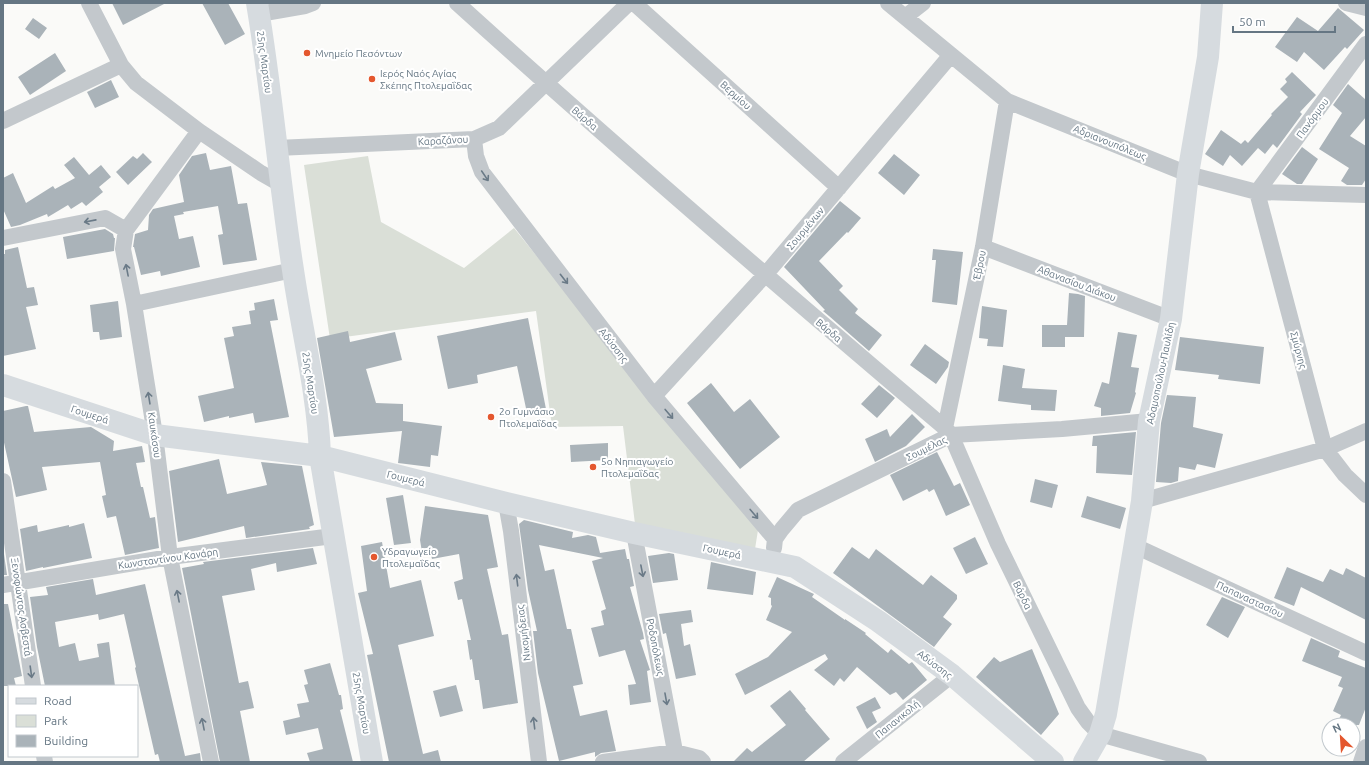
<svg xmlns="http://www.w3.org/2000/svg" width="1369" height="765" font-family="Ubuntu,sans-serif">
<rect width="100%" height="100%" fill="#fafaf8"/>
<path fill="#dadfd7" d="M368,156L381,222L464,268L514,228L758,530L755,549L635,524L623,426L552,427L536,311L330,339L304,165Z"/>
<path fill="#aab3b9" d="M112,3H166L123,25Z
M202,3H228L245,34L225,45Z
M1338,8L1364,30L1347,49L1345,47L1324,70L1304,52L1297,62L1275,47L1297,17L1318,31Z
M33,18L47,28L39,39L25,29Z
M55,53L66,71L30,95L18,77Z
M1292,72L1316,95L1300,112L1302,114L1277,148L1273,144L1265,154L1258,148L1242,166L1230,155L1223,166L1205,154L1221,130L1241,144L1245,140L1248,143L1272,115L1271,114L1288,97L1280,89L1287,82L1285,79Z
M111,80L119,97L95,108L87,92Z
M1348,84L1366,100V117L1350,136L1366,146V179L1362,185H1347L1341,181L1349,168L1319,149L1342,113L1333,105Z
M1302,147L1318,159L1302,184H1297L1282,174Z
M143,153L152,162L128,185L116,172L133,156L137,159Z
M206,153L210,170L231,166L238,204L247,203L257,260L223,265L218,235L223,234L218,206L183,212L184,214L174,216L179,239L193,236L200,267L161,276L160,271L141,275L134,247H133L135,234L148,230L149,215L153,209L184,202L179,175L192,156Z
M894,154L920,175L904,195L878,173Z
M74,157L89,175L101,165L111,177L99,187L103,192L86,206L82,202L71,209L68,205L48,217L47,214L20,225L11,227L3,209V178L13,173L26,203L53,186L55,189L75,178L64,165Z
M840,201L861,218L848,233L847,232L819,261L843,286L839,290L858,309L855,313L882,335L869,351L829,316L823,311L825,310L784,267Z
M105,229L113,234L114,238H115L114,251L67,259L63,237Z
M18,247L27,288L34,287L38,305L26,307L36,349L3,356V254H5V250Z
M933,249L963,252L957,305L932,302L936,260H932Z
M1069,293L1078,294L1085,296L1084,337H1065V347H1042V325H1067Z
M274,299L278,320L270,321L289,417L255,423L253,413L229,418V416L204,422L198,396L234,388L224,338L234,336L232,327L251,324L249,311L255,310L254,303Z
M118,301L122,337L100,340L99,332H93L90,305Z
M982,306L1007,310L1003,347L987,346L988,339L979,338Z
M528,318L546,409L527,413L517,366L477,375L478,383L448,389L437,336Z
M348,331L350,342L395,332L402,360L366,369L376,403L403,404V421L442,426L438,456L431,455L430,467L398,463L402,431L334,437L317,338Z
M1118,332L1137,335L1131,367L1139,368L1135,392L1136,393L1130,413L1101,416V408L1094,406L1102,382L1109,384Z
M1180,337L1264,347L1260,384L1218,379L1219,375L1175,370Z
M925,344L949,362L948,367L936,384L910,365Z
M1003,365L1025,369L1022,388L1057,390L1055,411L1031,410V405L998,401Z
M711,383L734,412L750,399L780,437L740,469L687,403Z
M879,385L895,398L877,418L861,404Z
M1167,395L1196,397L1193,427L1223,434L1215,468L1197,464L1195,470L1179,467L1178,481L1171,483L1156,482L1161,423Z
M26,406H28L34,432L91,427L114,441L113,451L142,446L145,462L136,463L141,487H143L150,518L155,517L159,548L125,555L116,516L107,518L102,496L106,495L100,462L42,467L47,490L16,497L3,438V411Z
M912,414L925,427L906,446L875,462L865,439L887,429L890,437Z
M1136,432L1132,475L1096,473L1097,446H1092L1093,436Z
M608,443V460L571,462L570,445Z
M937,452L954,486L960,483L970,505L946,516L934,489L929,492L927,489L903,501L890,475Z
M219,459L227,494L267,485L261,462L302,466L314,525L309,527L310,529L246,538L244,526L178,542L169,471Z
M1035,479L1058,485L1052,508L1030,502Z
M403,495L411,543L394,545L386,498Z
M1087,496L1126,508L1120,529L1081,517Z
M425,506L488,515L498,567L487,569L502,635L508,634L518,703L483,709L479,680H475L472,659L470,660L467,640H471L462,599L458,600L454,582L463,579L459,554L432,559L430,551L422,552L420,540Z
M524,520L573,532L572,538L588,535L596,537L600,553L625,549L627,559H629L634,586L630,587L643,633L644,639L640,640L650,670L647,671L651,702L630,705L628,685L636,684L625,650L599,657L591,628L604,625L601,611L606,609L592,561L603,558L539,545L545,571L554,569L567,629H571L583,684L573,686L580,716L607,710L616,751L601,753L595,757V752L559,761L538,673L533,631H537L528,590L519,524Z
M84,523L92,558L43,568V567L26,571L20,529L37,525L38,532L69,525V527Z
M975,537L988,564L966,574L953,548Z
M382,542L390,588L421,580L434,636L398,645L423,754L438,750L441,762H389L367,655L373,654L358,593L367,591L361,546Z
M3,547L7,575H3Z
M852,547L869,559L876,549L923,585L931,575L957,595V599L943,617L952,624L934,647L833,573Z
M313,548L317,564L277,572L276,563L251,569L255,590L222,596L239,683L248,681L254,708L240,711L250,762H220L182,568L204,564L203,562Z
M669,553L674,554L678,580L653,583L648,556Z
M711,562L756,572L753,595L707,589Z
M1287,567L1323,582L1330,569L1343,575L1346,568L1366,578V620L1301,587L1294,606L1274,598Z
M777,577L814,594L812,597L845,620V619L866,633L865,634L888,653L891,649L909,664L912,662L927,680L903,700L896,692L890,695L857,667L844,682L840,678L834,686L814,670L828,659L825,654L745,695L735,674L768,657L792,632L766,620L772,606L771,605V598L768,597Z
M93,579L96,595L145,584L185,756L200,753L201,762H160L158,754L155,755L135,668L136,667L124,614L99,620L98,614L55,622L59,647L75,643L79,661L99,657L97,644L109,642L115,686H45L37,647L30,597L48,595L46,587Z
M1222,597L1245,607L1228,638L1206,625Z
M3,604H8L21,671L22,676L14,678L16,686H3Z
M691,610L693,622L681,624L684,646L690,644L696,675L676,679L666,633L663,634L659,614Z
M1311,638L1340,651L1338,657L1366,668V707L1359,725H1336L1341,715L1333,711L1343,688L1338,686L1342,677L1302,661Z
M1032,649L1059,714L1041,735L976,677L994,657L1000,662Z
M330,663L339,695H341L343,709L340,710L353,762H310L307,753L323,749L318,728L286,735L283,721L300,717L297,704L309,702L304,685L308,684L304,670Z
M456,685L463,711L440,717L433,691Z
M790,690L806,709L805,710L830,739L803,762H733L747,748L752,752L786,725L770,706Z
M875,697L881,708L872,712L877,722L867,729L856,707Z"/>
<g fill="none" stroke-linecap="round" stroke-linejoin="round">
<path stroke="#c3c8cc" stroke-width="16" d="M89,3L121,65L136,83L199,131L261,173L282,185
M457,3C617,148 781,289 945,428L951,435L998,544L1078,708L1088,722L1100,734L1199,762
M634,3L839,188
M888,3L1007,101L1188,174L1257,192L1366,195
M1346,3L1366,8
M259,14L305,6L313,3
M905,17L923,3
M1366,44L1257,192L1325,449L1345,475L1366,495
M3,121L121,65
M199,131L126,230L123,249L134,304L155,435L170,557L211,762
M474,139L476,156L482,172L654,396L775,539
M277,148L474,139L499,128L629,3
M3,238L105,218L126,230
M983,247L1171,319
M134,304L293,270
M654,396L765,275L951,55
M945,428L983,247L1007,101
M3,481L33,686
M1142,501L1325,449L1366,431
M506,503L511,531L539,762
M634,533L677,762
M1135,546L1366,653
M774,548L775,539L782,529L798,510L951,435L1062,429L1149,421
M3,585L170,557L333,536
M44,756L45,762
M603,762L675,752L699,758L703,762
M843,762L952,675
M1361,762L1366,747"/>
<path stroke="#d6dbdf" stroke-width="22" d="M257,3C272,92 279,181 293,270C302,332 318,394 320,456L372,762
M3,385L155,435L320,456L506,503L634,533L795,567L878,621L952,675L1053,762
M1084,762L1100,734L1106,714L1142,501L1149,421L1171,319L1188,174L1208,57L1212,3"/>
</g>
<defs><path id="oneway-shaft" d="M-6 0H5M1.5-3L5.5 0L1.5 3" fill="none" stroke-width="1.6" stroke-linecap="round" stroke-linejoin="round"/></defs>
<g stroke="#6a7a87">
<use href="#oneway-shaft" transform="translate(485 176) rotate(56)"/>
<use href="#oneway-shaft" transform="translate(90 221) rotate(169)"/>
<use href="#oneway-shaft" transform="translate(127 270) rotate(-101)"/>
<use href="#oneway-shaft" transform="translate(564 279) rotate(52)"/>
<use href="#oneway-shaft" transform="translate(149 398) rotate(-99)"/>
<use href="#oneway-shaft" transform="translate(669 414) rotate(50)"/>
<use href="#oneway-shaft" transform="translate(754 514) rotate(50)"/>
<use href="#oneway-shaft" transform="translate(642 571) rotate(79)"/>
<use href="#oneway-shaft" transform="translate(517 580) rotate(-97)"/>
<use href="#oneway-shaft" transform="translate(178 596) rotate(-101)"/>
<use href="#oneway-shaft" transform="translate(31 672) rotate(82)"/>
<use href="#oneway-shaft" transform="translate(666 699) rotate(80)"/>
<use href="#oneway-shaft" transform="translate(534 723) rotate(-97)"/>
<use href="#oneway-shaft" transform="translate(203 724) rotate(-101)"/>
</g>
<g fill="#e4572e" stroke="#fff" stroke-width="1.5">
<circle cx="307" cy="53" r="4"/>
<circle cx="372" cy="79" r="4"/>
<circle cx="491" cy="417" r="4"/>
<circle cx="593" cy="467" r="4"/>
<circle cx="374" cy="557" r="4"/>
</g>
<g text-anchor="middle" stroke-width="4" stroke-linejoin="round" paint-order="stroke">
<g font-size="10" fill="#657683" stroke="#fff" text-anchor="start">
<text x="315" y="57">Μνημείο Πεσόντων</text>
<text x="380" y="77">Ιερός Ναός Αγίας<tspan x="380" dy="12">Σκέπης Πτολεμαΐδας</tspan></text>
<text x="499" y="415">2ο Γυμνάσιο<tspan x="499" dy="12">Πτολεμαΐδας</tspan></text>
<text x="601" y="465">5ο Νηπιαγωγείο<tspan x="601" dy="12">Πτολεμαΐδας</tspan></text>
<text x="382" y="555">Υδραγωγείο<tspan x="382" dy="12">Πτολεμαΐδας</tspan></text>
</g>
<g font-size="10" fill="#657683" stroke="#fff">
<text transform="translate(265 62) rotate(82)" y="4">25ης Μαρτίου</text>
<text transform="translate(736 95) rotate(42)" y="4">Βερμίου</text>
<text transform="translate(585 118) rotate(41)" y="4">Βάρδα</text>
<text transform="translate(1312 118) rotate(-54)" y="4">Πανόρμου</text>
<text transform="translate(443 140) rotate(-3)" y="4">Καραζάνου</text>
<text transform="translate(1110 142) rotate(22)" y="4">Αδριανουπόλεως</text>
<text transform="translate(805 228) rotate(-50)" y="4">Σουρμένων</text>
<text transform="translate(979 265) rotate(-78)" y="4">Έβρου</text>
<text transform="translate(1077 283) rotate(21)" y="4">Αθανασίου Διάκου</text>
<text transform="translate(829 330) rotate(40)" y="4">Βάρδα</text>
<text transform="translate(614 345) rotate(52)" y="4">Αδύσσης</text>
<text transform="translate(1299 350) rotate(75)" y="4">Σμύρνης</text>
<text transform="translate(1160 373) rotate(-78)" y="4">Αδαμοπούλου-Παυλίδη</text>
<text transform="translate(311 383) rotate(81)" y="4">25ης Μαρτίου</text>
<text transform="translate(90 414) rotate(18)" y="4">Γουμερά</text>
<text transform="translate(155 435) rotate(82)" y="4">Καυκάσου</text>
<text transform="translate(926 448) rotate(-26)" y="4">Σουμέλας</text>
<text transform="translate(406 478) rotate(14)" y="4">Γουμερά</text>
<text transform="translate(722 551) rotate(12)" y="4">Γουμερά</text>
<text transform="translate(168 558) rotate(-8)" y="4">Κωνσταντίνου Κανάρη</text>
<text transform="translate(1023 595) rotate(64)" y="4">Βάρδα</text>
<text transform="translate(1250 599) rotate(25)" y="4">Παπαναστασίου</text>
<text transform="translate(22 607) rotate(82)" y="4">Ξενοφώντος Ασβεστά</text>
<text transform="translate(523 633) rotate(-97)" y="4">Νικομήδειας</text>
<text transform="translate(656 647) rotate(79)" y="4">Ροδοπόλεως</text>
<text transform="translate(935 664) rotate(37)" y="4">Αδύσσης</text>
<text transform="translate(362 703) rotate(80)" y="4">25ης Μαρτίου</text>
<text transform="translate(897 719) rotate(-39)" y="4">Παπανικολή</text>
</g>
</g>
<rect width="1369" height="765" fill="none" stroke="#657683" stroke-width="8"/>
<rect x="8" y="685" width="130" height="72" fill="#ffffff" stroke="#c1c8cd"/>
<rect x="16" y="698" width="20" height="6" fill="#d6dbdf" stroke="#c1c8cd"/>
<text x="44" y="705" font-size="12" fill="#657683">Road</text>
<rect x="16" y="715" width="20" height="12" fill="#dadfd7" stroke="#c1c8cd"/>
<text x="44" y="725" font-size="12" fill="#657683">Park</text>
<rect x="16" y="735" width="20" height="12" fill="#aab3b9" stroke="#c1c8cd"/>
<text x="44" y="745" font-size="12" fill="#657683">Building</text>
<g transform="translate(1341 737) rotate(335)"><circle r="19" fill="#ffffff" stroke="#c1c8cd"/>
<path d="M0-3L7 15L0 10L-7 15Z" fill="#e4572e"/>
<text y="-6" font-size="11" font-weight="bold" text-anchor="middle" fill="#657683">N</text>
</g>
<path d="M1233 26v6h102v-6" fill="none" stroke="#657683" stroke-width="2"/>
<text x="1239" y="26" font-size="12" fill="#657683" stroke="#ffffff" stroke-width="3" paint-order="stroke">50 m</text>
</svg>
